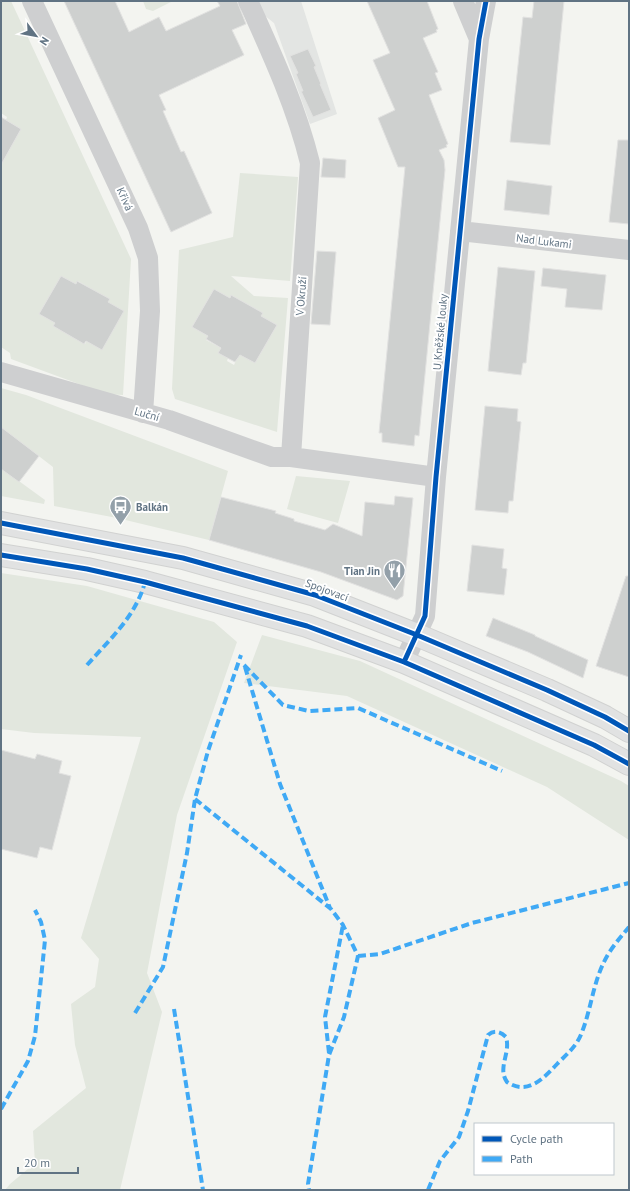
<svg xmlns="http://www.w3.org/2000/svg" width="630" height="1191" font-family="'PT Sans',sans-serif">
<rect width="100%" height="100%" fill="#f3f4f0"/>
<path fill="#e3e5e3" d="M255,1H301L337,114L310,124L274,23L259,11Z"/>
<path fill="#e2e7de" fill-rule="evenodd" d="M1,1H11L131,259L123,395L106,394L11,359L10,353L1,347V165L21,129L6,120L7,117L1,113ZM61,276L76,284L78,281L109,299L85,344L53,326L55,323L39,314Z
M143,1H173L153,11L146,9Z
M240,173L298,177L290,281L231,276L254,296L288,298L277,432L175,399L172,389L179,250L233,237ZM214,289L230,298L231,295L263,313L261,316L277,325L255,363L239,354L234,365L227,361L228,358L218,353L221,348L206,340L208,336L192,327Z
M1,388L26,395L228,471L209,540L117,518L54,506L53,467L1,427Z
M1,468L45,500L44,504L1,496Z
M296,476L350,481L338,523L287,509Z
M1,573L87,586L214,622L237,642L177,815L147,973L162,1012L120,1190H5L10,1184L35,1163L33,1131L86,1088L75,1045L71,1004L95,987L99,959L81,938L141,737L34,733L1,729Z
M262,635L360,661L621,781L629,786V840L547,787L347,696L244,683Z"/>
<path fill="#ced0cf" stroke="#e2e2e1" d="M64,1H115L129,32L159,17L166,31L220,6L217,1H237L246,24L232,30L244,55L159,95L166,110L163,111L181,152L184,151L212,213L171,232Z
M367,1H427L438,29L436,30L437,32L423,38L438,72L435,73L442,90L429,95L448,144L446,145L447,147L439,150L444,160L445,170L419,436L415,435L414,446L382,442V433H379L405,167H398L378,118L395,110L373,60L390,53Z
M534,1H564L550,145L510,142L523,17L532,18Z
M308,49L316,66L314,67L321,84H320L331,110L313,117L301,91H303L296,74L298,73L290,56Z
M1,117L21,129L1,165Z
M618,140H629V224L609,222Z
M323,158L346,160L345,178L321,177Z
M507,180L552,186L549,215L504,210Z
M317,251L336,252L330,325L311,324Z
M498,267L535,271L526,363H523L521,375L488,371Z
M543,268L606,275L602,310L565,307L567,289L541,286Z
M61,276L76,284L77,281L110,299L108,302L124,311L102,350L86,341L84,344L53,326L55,323L39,314Z
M214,289L230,298L231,295L263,313L261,316L277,325L255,363L240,355L235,362L218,353L221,348L206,339L208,336L192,327Z
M485,406L518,409L517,421L521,422L513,501H509L508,513L475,510Z
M1,427L39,456L19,482L1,469Z
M395,496L413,498L403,596L397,600L321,572L209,540L221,497L276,511L275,513L294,519V521L325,530L333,524L362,536L365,502L394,505Z
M472,545L504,549L502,568L507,569L504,595L467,591Z
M626,576H629V677L596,666Z
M493,618L535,635V636L588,660L583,678L528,652L486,636Z
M1,750L35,759L37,754L62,761L59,773L71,776L52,850L40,847L37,858L1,849Z"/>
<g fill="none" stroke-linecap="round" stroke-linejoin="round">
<defs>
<path id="primary" d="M1,523L183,558L315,595L417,635L547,690L605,717L629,731
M1,555L87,569L145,582L307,626L404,662L594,745L629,764"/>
</defs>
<use href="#primary" stroke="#d1d2d1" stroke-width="24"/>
<path stroke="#cecfd0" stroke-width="20" d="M32,1L138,228L148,258L150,311L143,413
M248,1C272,54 296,106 310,163L291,457
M463,1L479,39
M460,231L629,250
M1,372L169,420L272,457H291L436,477
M404,662L425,616L436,477L479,39L486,1"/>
<use href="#primary" stroke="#e1e2e2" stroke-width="22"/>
<path stroke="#3fa9f5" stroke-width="4" stroke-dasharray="8 4" stroke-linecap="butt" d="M87,665C110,639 136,616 145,582
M244,665L283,705L309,711L358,708L502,771
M245,667L280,784L330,908
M195,799L331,909L343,925L358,956L344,1017L329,1055L308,1184L309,1190
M358,956L380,954L472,923L629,883
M174,1009L203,1190
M135,1013L163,967L187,853L195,799L208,751L241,655
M329,1053L325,1017L343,925
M1,1109L28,1061L35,1036L45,940L41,922L35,910
M428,1190L440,1161L459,1137L468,1111L488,1035C494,1030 500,1031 506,1037C511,1053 497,1068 507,1082C528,1096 544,1078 558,1063C568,1053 577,1046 582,1032C591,1009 593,984 604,962C610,949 620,938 629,927"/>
<defs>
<path id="cycleway" d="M1,523L183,558L315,595L417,635L547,690L605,717L629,731
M1,555L87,569L145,582L307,626L404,662L594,745L629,764
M404,662L425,616L436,477L479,39L486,1"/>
</defs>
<use href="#cycleway" stroke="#fff" stroke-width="8"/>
<use href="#cycleway" stroke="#0057b8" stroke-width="5"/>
</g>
<defs>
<symbol id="bus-pin" viewBox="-11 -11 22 30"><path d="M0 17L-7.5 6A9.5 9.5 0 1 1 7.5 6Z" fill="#93a0a9" stroke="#fff"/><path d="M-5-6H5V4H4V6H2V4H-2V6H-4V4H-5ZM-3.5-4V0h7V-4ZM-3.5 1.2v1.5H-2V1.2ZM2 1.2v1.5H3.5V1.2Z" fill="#fff"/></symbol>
<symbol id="restaurant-pin" viewBox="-11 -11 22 30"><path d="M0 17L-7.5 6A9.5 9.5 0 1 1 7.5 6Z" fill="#93a0a9" stroke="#fff"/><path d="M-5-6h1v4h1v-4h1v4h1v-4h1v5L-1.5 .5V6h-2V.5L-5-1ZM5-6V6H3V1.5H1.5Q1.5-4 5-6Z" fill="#fff"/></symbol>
</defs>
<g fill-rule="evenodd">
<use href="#bus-pin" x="108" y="494" width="25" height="34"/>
<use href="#restaurant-pin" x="382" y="558" width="25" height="34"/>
</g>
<g text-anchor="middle" stroke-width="4" stroke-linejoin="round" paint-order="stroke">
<g font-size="11" fill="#607383" stroke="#fff">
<text transform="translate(125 199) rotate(66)" y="4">Křivá</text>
<text transform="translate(544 241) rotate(7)" y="4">Nad Lukami</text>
<text transform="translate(301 296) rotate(-86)" y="4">V Okruží</text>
<text transform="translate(440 332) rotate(-85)" y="4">U Kněžské louky</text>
<text transform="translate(147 414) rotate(16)" y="4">Luční</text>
<text transform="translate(327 590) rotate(20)" y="4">Spojovací</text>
</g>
<g font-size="11" font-weight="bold" fill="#607383" stroke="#fff" text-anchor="start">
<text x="136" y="511">Balkán</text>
<text x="380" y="575" text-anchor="end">Tian Jin</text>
</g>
</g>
<rect width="630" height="1191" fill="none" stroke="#607383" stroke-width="4"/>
<rect x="474" y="1123" width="140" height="52" fill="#ffffff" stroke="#bfc7cd"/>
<rect x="482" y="1136" width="20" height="6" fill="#0057b8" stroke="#bfc7cd"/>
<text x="510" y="1143" font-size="12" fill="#607383">Cycle path</text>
<rect x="482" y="1156" width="20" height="6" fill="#3fa9f5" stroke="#bfc7cd"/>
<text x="510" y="1163" font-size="12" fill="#607383">Path</text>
<g transform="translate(36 36) rotate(122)" stroke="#ffffff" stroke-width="3" paint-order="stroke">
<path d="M0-3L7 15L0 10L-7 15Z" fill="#607383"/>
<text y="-6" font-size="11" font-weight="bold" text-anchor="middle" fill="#607383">N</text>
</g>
<path d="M18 1167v6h60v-6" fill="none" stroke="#607383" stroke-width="2"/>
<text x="24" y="1167" font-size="12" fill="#607383" stroke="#ffffff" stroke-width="3" paint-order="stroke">20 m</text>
</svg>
